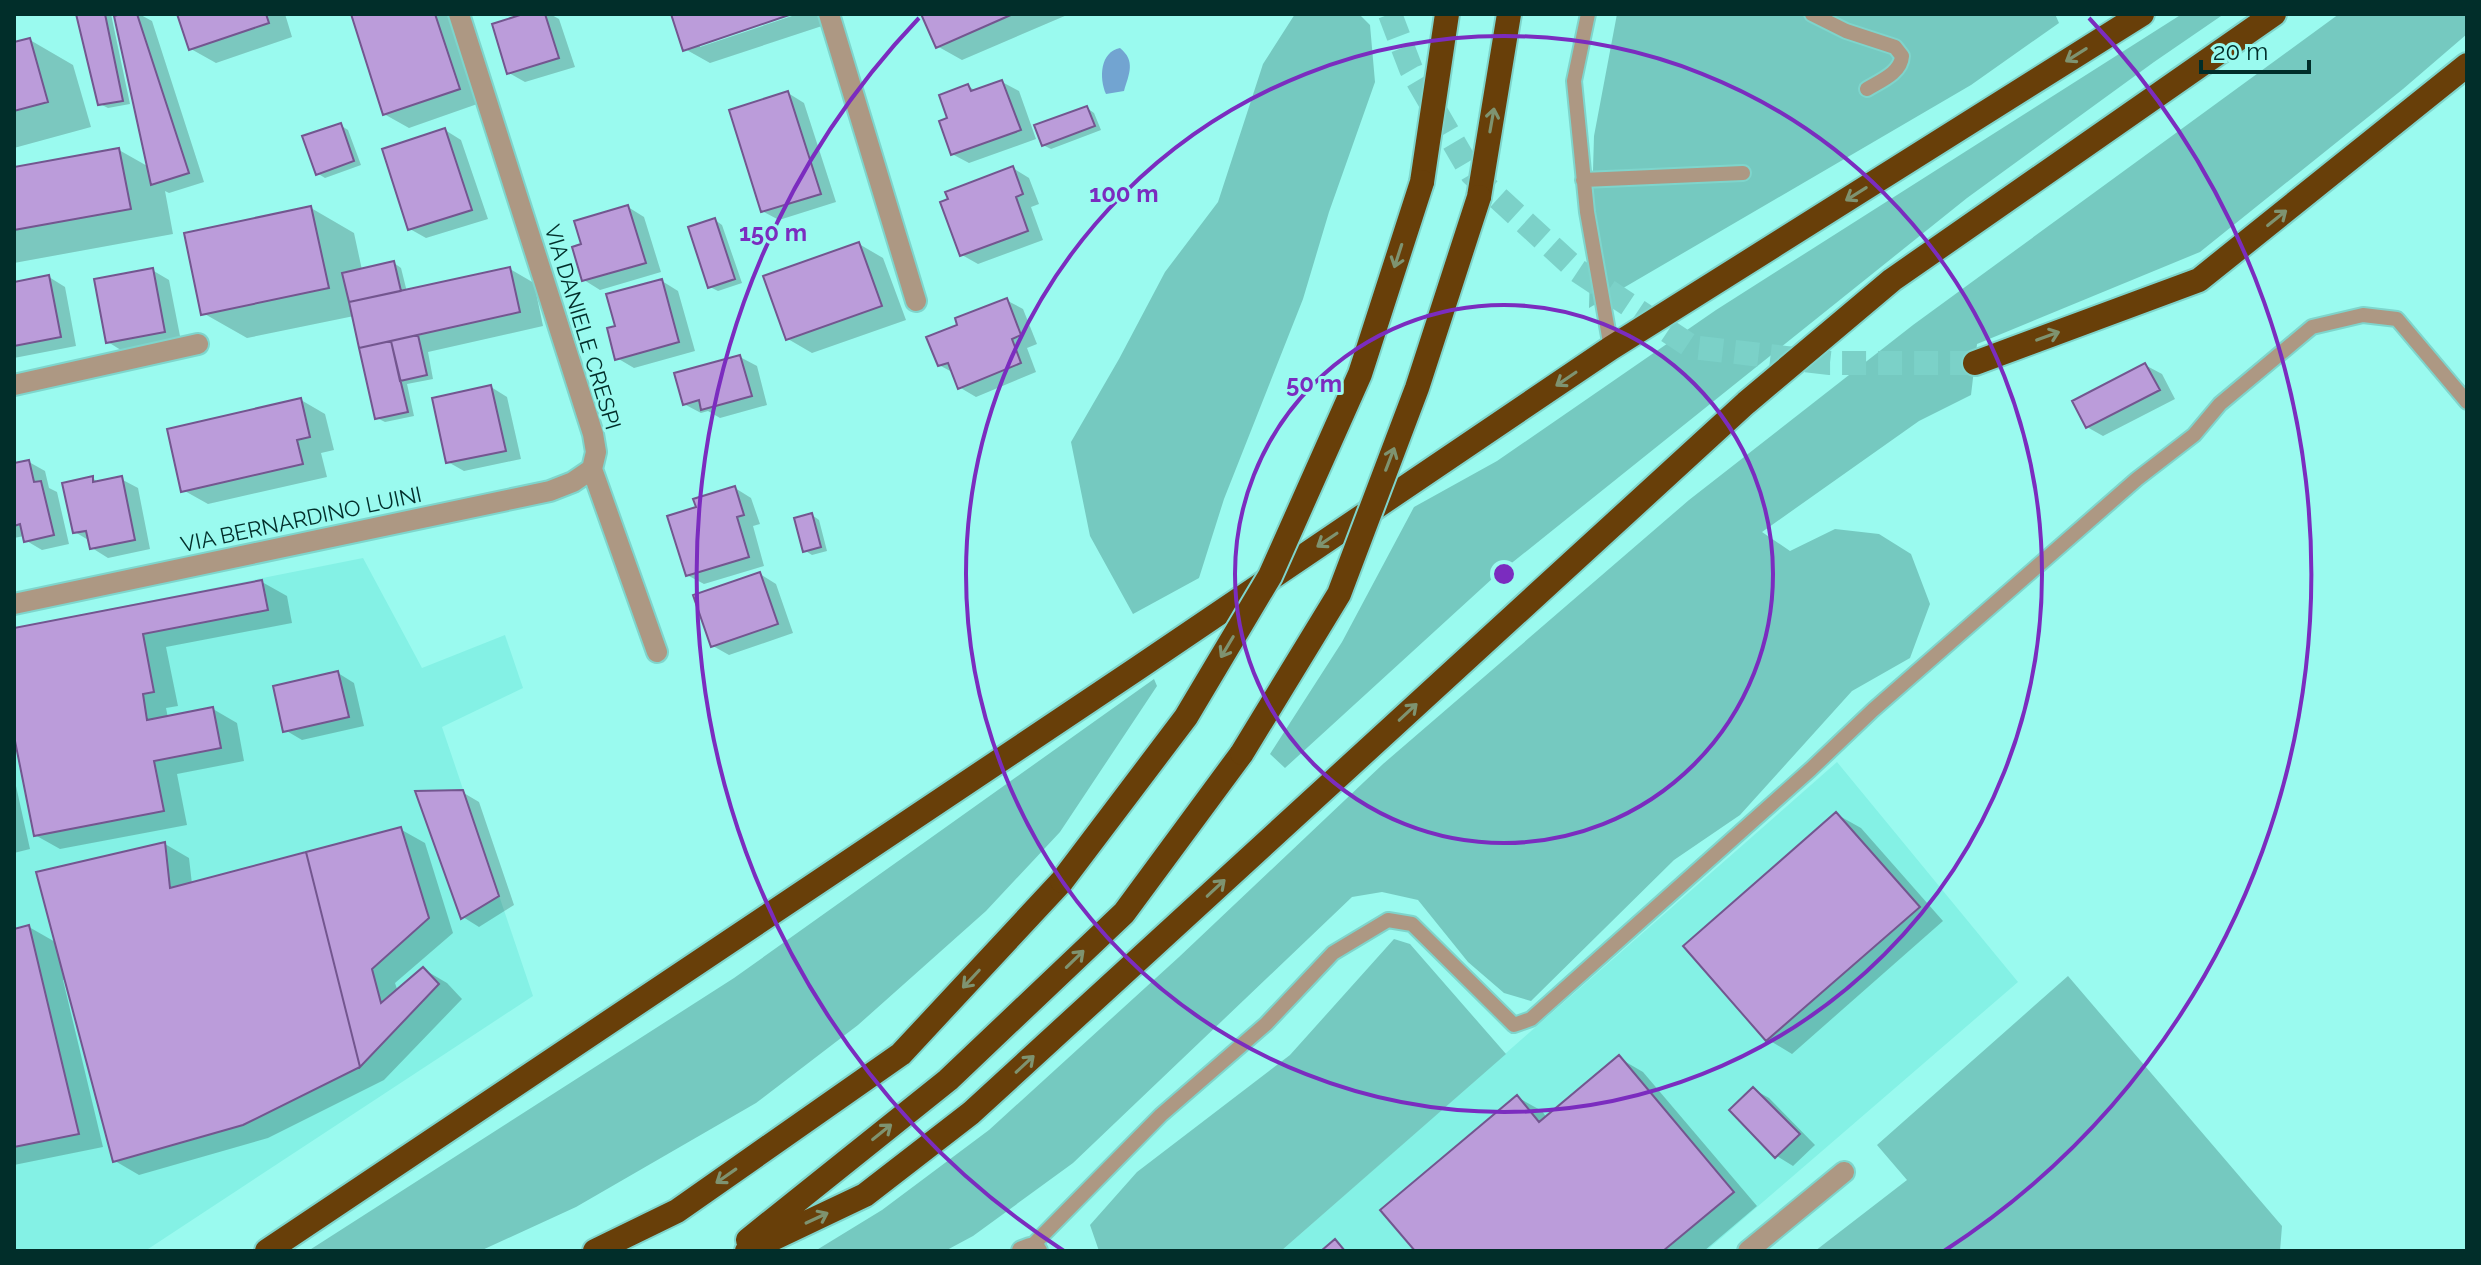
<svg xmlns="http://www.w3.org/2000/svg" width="2481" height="1265" font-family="Raleway,sans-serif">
<rect width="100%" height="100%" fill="#9afaef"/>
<path fill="#84f1e5" d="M363,558L422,668L505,635L523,688L442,727L533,996L145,1251H14V628Z
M1837,762L2018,982L1706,1251H1281Z"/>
<path fill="#75c9c0" d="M1295,14H1359L1370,25L1375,82L1329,212L1303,299L1224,499L1199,578L1133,614L1090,536L1071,442L1119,359L1165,272L1218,202L1263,64Z
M1617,14H2055L2059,23L1971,85L1589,308L1594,136Z
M2182,14H2224L2154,62L1967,198L1493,578L1285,768L1270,754L1342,642L1414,507L1497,461L1716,310Z
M2339,14H2467V34L2403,89L2200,252L1977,344L1971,395L1919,421L1762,532L1790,551L1835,529L1879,534L1911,554L1930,604L1910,658L1852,691L1740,815L1674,860L1531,1001L1504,993L1468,962L1418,900L1382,892L1352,897L1073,1163L973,1236L945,1251H815L882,1210L989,1130L1179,957L1383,764L1689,500L1913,325Z
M1154,679L1157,686L1060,832L986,911L858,1025L756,1103L576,1207L480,1251H308L734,978Z
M1394,939L1410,944L1506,1054L1281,1251H1099L1090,1225L1137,1172L1290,1055Z
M2068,976L2282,1226L2280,1251H1815L1907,1180L1877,1145Z"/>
<path fill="#72a4d1" d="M1120,48C1136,61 1129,74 1124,91L1106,94C1099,78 1100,52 1120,48Z"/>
<path fill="#0003" d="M79,14H111L130,104L108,108L100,104Z
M129,14H139L152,21L204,182L169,193L165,191L173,234L14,263V169L119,150L149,167Z
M179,14H285L292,37L216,63L191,49Z
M353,14H453L483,102L409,128L384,114Z
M530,14H550L559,19L575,67L525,82L509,73Z
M673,14H786L700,43V47L798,14H818L822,26L710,63L685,49Z
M923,14H1066L1067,15L962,60L937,46Z
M30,40L73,65L91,127L14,148V44Z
M1002,82L1019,91L1036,139L969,163L952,154L949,119L968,86L976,91Z
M788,93L804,103L836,202L779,220L762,211Z
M1087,108L1094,113L1101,130L1051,149L1043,145Z
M340,125L348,130L361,165L325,178L317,173Z
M445,130L461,140L488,219L426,238L410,229Z
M1013,168L1029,178L1039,204L1031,207L1043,240L978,264L962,255Z
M628,207L644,217L661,272L600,290L584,280V245Z
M311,208L354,233L362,270L394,263L401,268L407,292L510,269L534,283L543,326L428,352L433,379L407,384L414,416L385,422L377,418L354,316L247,338L203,313Z
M715,220L722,225L742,283L718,291L710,287Z
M859,244L883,258L906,320L812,353L788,339Z
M152,270L169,280L181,341L124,352L108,342Z
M49,277L65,287L76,346L14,358V284Z
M662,281L678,291L695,351L634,368L617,358V328Z
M1006,300L1023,309L1037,344L1027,348L1036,372L976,397L959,387L954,373L939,365L960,326Z
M740,357L757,366L767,405L720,418L708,411L701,413L684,404Z
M2145,365L2162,374L2175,399L2103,436L2087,427Z
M491,387L507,397L521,459L464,471L448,462Z
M301,400L325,414L334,450L321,453L327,477L208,504L183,490Z
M29,462L45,471L49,488L57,492L69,544L42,550L25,540L24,536L14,538V465Z
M92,478L100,483L121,479L138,488L150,549L108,558L92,548L90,541L75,532Z
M735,488L751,498L760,524L753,526L764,566L704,584L687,575Z
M812,515L819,520L827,551L812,555L804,550Z
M760,574L776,584L793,633L729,655L713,646Z
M262,582L287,596L292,623L166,647L178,706L166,708L168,718L213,709L237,723L244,761L177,774L187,825L60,849L35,835L14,726V630Z
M338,673L354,683L364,726L302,740L285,730Z
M14,777L30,849L14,853Z
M462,792L479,802L514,905L479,927L463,917Z
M1836,814L1861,828L1943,921L1792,1054L1767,1039Z
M400,829L425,843L453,933L395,983L398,992L423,969L447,983L462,999L384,1080L268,1138L139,1175L115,1161L66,980H63L103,1147L14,1165V931L29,927L57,943L165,844L189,858L192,884Z
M1619,1058L1643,1072L1757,1206L1704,1251H1417L1517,1097L1542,1111L1547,1118Z
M1753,1089L1769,1098L1815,1145L1793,1166L1777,1156Z"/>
<path fill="#bb9cda" stroke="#73568f" stroke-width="2" d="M76,14H105L123,101L98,105Z
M121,14H137L189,173L151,185L114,16Z
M177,14H266L269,23L189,50Z
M351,14H435L460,89L383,115Z
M523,14H545L559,58L507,74L492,24Z
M671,14H792L683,51Z
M921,14H1013L936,48Z
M30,38L48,102L14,111V42Z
M1002,80L1021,130L951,155L939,121L947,118L939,95L968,84L971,91Z
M788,91L821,194L761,212L729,110Z
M1087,106L1095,126L1042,146L1034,125Z
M341,123L354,161L316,175L302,136Z
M445,128L472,210L408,230L382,149Z
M119,148L131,209L14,230V167Z
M1013,166L1023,194L1016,197L1028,231L960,256L940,202L948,199L945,192Z
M628,205L646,263L582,281L572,247L581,244L574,221Z
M311,206L329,288L201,315L184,233Z
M715,218L735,279L708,288L688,227Z
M859,242L882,306L786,340L763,276Z
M394,261L401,291L349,302L342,273Z
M510,267L520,312L359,348L349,302Z
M153,268L165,332L106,343L94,279Z
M49,275L61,337L14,346V282Z
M662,279L679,342L615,360L607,328L615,326L606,294Z
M1007,298L1021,335L1012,339L1021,363L958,389L948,363L938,366L926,337L957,325L955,318Z
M418,335L427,375L400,381L391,341Z
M391,341L408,412L375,419L359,348Z
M740,355L752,396L701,410L699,400L683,405L674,373Z
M2145,363L2160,390L2086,428L2072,401Z
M491,385L506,451L446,463L432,398Z
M301,398L310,437L297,440L303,464L181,492L167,429Z
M29,460L34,482L41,481L54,535L24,542L20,524L14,526V463Z
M93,476V482L122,476L135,540L90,549L86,531L73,533L62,483Z
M735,486L744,515L737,517L749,557L686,576L667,516L696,507L693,499Z
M812,513L821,547L803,552L794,518Z
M760,572L778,624L711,647L693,595Z
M262,580L268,610L143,634L154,692L143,694L147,720L213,707L221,748L154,761L164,811L34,836L14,736V628Z
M338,671L349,717L283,732L273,686Z
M463,790L499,896L461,919L415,791Z
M1836,812L1920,907L1766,1041L1683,946Z
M401,827L429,918L372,969L381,1003L423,967L439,984L360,1067L306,852Z
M165,842L170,888L306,852L360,1067L243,1125L113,1162L36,872Z
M29,925L79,1134L14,1147V929Z
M1619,1055L1734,1192L1663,1251H1415L1380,1210L1517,1095L1539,1122Z
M1753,1087L1800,1134L1775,1158L1729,1110Z
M1335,1239L1345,1251H1321Z"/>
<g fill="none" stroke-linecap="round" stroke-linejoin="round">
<path stroke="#7bd1c8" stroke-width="24" stroke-dasharray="24 12" stroke-linecap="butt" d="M1390,14L1411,69L1472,174L1578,271L1692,347L1830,363H1975"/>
<defs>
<path id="service" d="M1588,14L1574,81L1587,212L1611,348
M1812,14L1846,31L1895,47L1902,56C1901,73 1880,81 1867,89
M1583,180L1743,173
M1030,1248L1161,1115L1266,1024L1333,953L1388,920L1412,924L1514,1025L1531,1019L1811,769L1873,710L2137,479L2194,435L2220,404L2312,327L2363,315L2397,319L2467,402"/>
<path id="minor" d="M459,14L593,434L596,452L592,469L657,652
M829,14L916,301
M14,385L198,344
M14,604L550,491L573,482L592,469
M1022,1251L1030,1248L1037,1251
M1748,1251L1844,1172"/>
<path id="motorway" d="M1422,182L1447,14
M1479,197L1509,14
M1975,363L2199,280L2467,65
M748,1240L948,1080L1124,913L1242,753
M267,1251L1138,668L1611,348L2142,14
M595,1251L677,1211L901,1054L1062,881
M747,1251L865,1195L971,1113L1746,403L1892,280L2274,14"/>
</defs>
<use href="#service" stroke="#7ed5cc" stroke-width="18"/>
<use href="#minor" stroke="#7ed5cc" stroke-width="24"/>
<use href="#motorway" stroke="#7ed5cc" stroke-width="28"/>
<use href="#service" stroke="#ad9883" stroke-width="14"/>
<use href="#minor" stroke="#ad9883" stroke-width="20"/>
<use href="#motorway" stroke="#683f09" stroke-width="24"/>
<defs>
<path id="motorway-bridge" d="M1242,753L1339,594L1417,388L1479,197
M1062,881L1186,717L1270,576L1360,374L1422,182"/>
</defs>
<use href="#motorway-bridge" stroke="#7ed5cc" stroke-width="28" stroke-linecap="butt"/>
<use href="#motorway-bridge" stroke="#683f09" stroke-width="24"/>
</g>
<defs><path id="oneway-shaft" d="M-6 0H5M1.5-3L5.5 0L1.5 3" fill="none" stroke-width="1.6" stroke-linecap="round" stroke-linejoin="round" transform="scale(2)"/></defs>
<g stroke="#7e9370">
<use href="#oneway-shaft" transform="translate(2076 55) rotate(148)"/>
<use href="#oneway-shaft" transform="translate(1492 120) rotate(-80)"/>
<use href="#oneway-shaft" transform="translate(1856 194) rotate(148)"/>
<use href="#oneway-shaft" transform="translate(2277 218) rotate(-39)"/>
<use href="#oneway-shaft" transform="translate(1398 256) rotate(108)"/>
<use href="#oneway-shaft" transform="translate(2048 336) rotate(-20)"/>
<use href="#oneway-shaft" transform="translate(1566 379) rotate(146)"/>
<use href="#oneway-shaft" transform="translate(1390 459) rotate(-69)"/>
<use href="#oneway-shaft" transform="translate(1327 540) rotate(146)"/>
<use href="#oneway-shaft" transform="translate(1227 647) rotate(121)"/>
<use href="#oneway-shaft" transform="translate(1408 712) rotate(-43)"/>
<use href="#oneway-shaft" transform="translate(1216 888) rotate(-43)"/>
<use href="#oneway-shaft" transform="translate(1075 959) rotate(-44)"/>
<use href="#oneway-shaft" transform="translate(971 979) rotate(133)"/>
<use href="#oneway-shaft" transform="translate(1025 1064) rotate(-43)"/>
<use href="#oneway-shaft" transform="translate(882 1132) rotate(-39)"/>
<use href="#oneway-shaft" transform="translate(726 1176) rotate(145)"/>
<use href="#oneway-shaft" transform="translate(817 1218) rotate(-25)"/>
</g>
<g fill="none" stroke="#7b2cbf" stroke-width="4">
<circle cx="1504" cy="574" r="269"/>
<circle cx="1504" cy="574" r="538"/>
<path d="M1064 1251A807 807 0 0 1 919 18M2089 18A807 807 0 0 1 1944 1251"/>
</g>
<g text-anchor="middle" stroke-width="6" stroke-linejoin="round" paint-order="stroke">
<g font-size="22" fill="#012e2a" stroke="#9afaef">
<text transform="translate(583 327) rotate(73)" y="8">VIA DANIELE CRESPI</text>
<text transform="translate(301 519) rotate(-12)" y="8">VIA BERNARDINO LUINI</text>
</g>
</g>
<circle cx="1504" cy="574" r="12" fill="#7b2cbf" stroke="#9afaef" stroke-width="4"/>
<g font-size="24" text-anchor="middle" font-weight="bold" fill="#7b2cbf" stroke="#9afaef" stroke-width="6" stroke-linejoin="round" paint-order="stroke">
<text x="1124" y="202">100 m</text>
<text x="773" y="241">150 m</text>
<text x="1314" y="392">50 m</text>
</g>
<rect width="2481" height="1265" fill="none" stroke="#012e2a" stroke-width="32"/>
<path d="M2201 60v12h108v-12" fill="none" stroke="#012e2a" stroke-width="4"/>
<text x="2213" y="60" font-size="24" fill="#012e2a" stroke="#9afaef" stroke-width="6" paint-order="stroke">20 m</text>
</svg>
